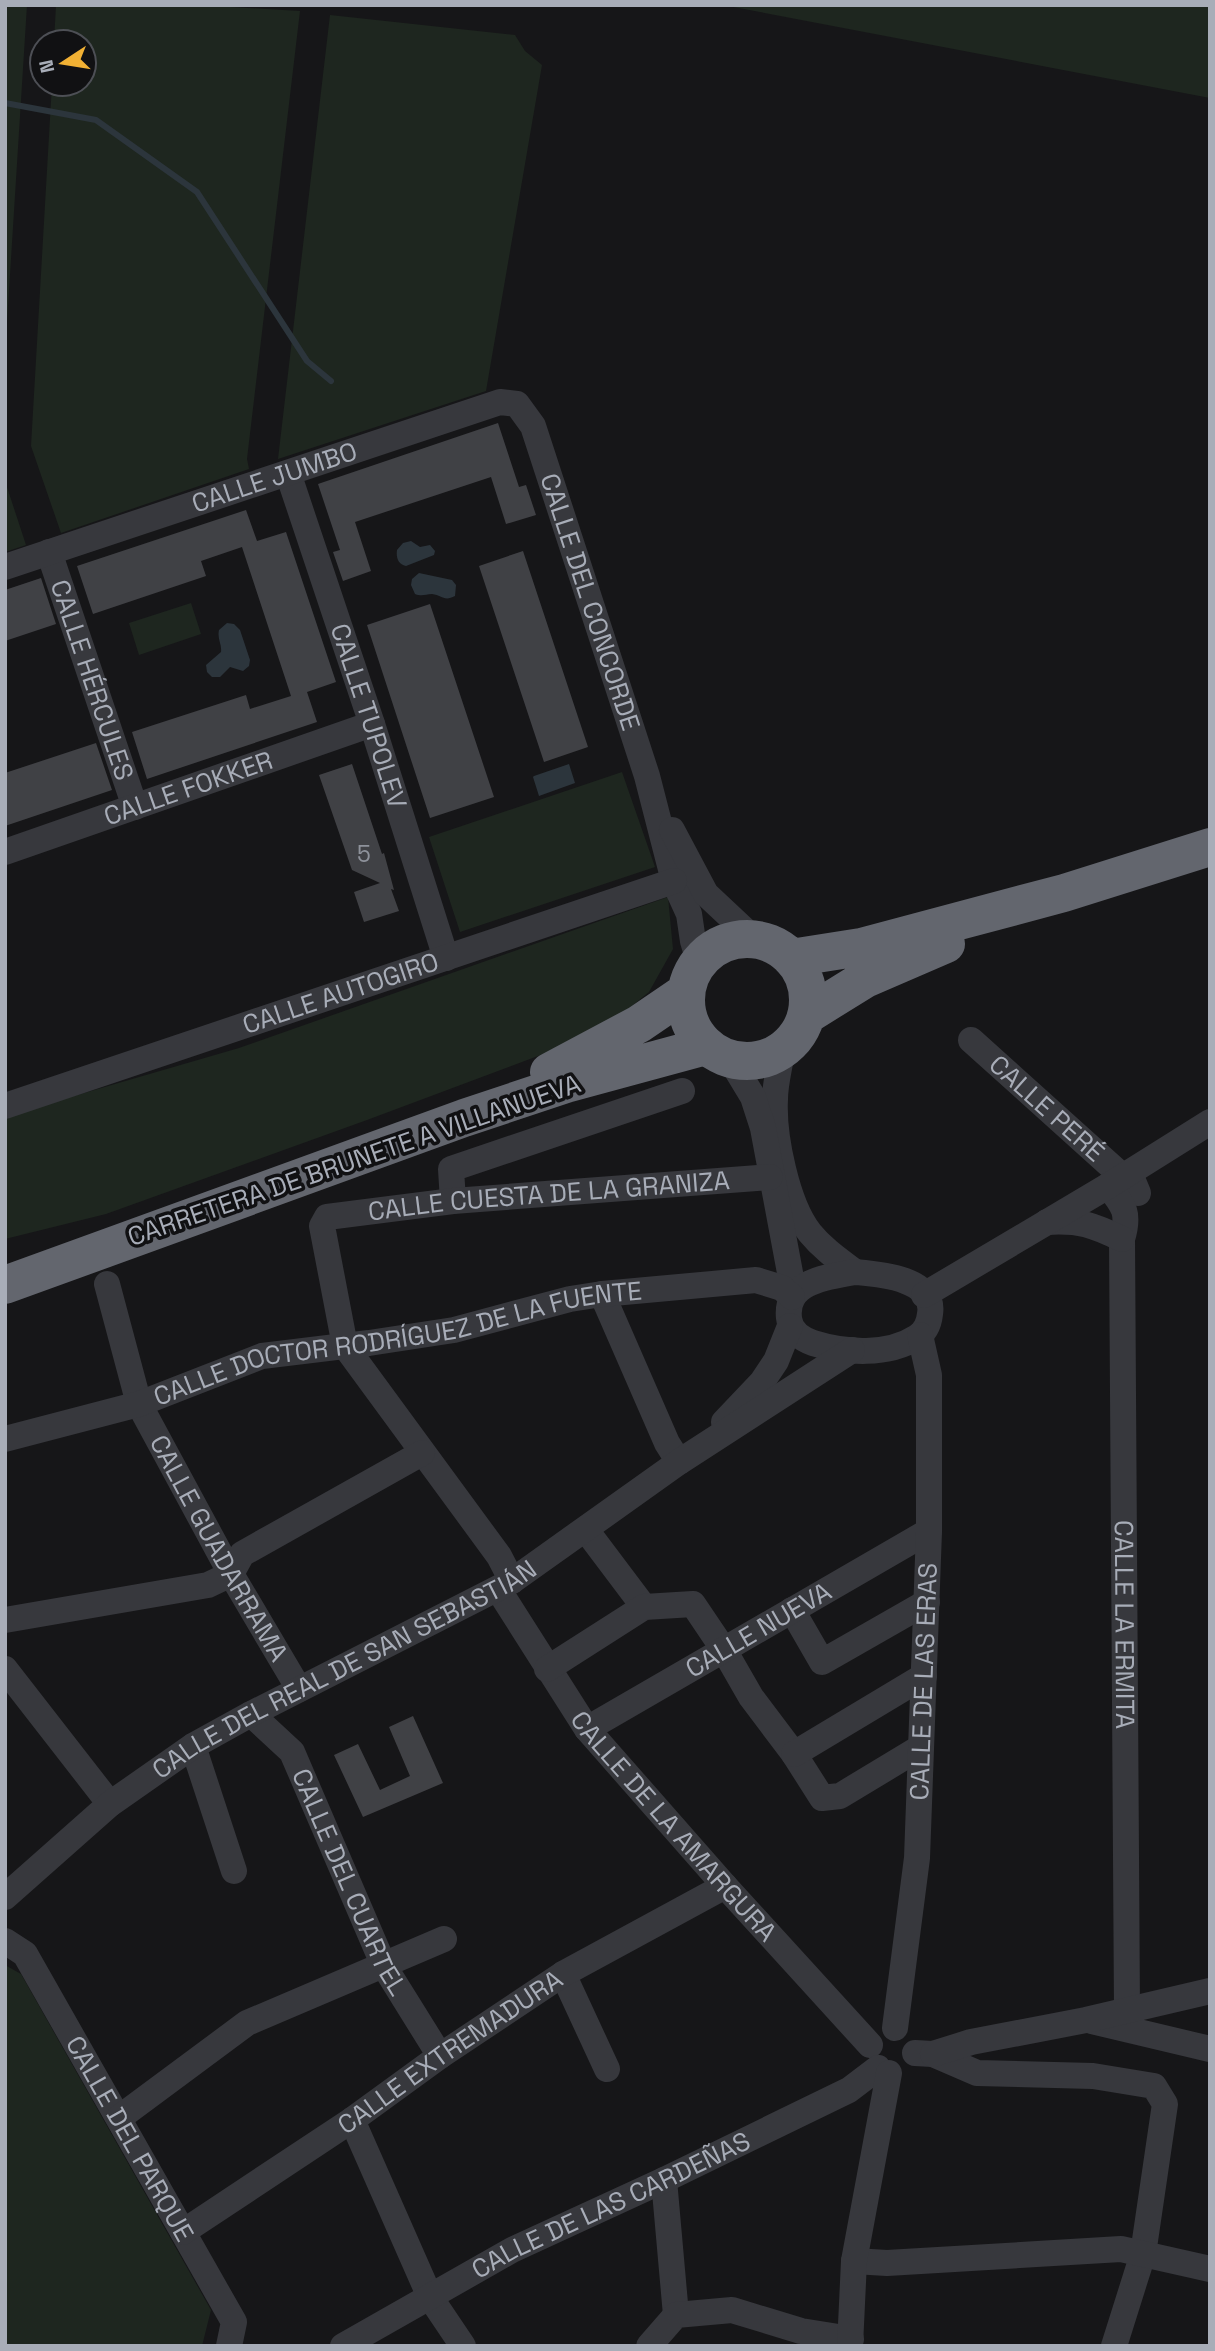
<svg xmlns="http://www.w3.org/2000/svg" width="1215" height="2351" font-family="'Space Grotesk',sans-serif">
<rect width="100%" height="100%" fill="#161618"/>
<path fill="#1e261f" d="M5,5H27L5,354Z
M56,5H199L300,11L247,459L249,469L61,533L31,446L52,84H84V42H54Z
M723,5H1210V98Z
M330,15L515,35L525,51L542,65L486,391L278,459Z
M5,481L26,545L5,552Z
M191,603L201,634L139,655L129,623Z
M622,772L655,867L460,932L429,837Z
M668,897L673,949L649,992L599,1033L367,1120L106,1214L5,1239V1116L239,1048Z
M5,1965L21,1974L211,2310L202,2346H5Z"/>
<path fill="#2c353c" d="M411,541L420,547L430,545L435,551L434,555L406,566C398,564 396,558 397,550L403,543Z
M419,573L452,580L456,585L455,596C444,602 442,595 432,594C425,594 423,597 415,594L411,585L412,579Z
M227,623L234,624L240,630L250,660L249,666L243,671L230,667L220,677H212L207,672L206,665L221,652C222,644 217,639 219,630Z
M569,764L575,783L539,796L533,777L534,776Z"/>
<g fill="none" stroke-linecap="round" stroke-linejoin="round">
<path stroke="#2c353c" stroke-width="6" d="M5,103L96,120L197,192L307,361L331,381"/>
</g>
<path fill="#404145" d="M498,423L519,487L526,485L536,515L506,524L491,477L355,522L371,571L343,581L333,552L340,550L318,484Z
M246,510L257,541L286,532L336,682L307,692L317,722L147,779L132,732L246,695L250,709L291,696L242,547L201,561L206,576L93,614L77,566Z
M523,551L588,747L544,762L479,566Z
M41,578L56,624L5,641V590Z
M430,604L494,797L430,818L367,625Z
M96,743L112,790L5,826V773Z
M352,764L382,854L384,853L394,890L391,889L399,911L364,922L354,892L380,883L352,870L319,775Z
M413,1716L443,1783L363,1817L334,1755L358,1744L380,1790L410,1776L389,1727Z"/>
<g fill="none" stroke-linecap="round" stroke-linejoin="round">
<g stroke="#37383d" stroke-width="26">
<path id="s1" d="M288,473L372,724L446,958"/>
<path id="s2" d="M49,552L135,807"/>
<path id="s3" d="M5,567L500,402L517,404L533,426L647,776L674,881L689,914L693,941L699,961"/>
<path d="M672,830L706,894L754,939"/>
<path id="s4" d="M5,852L372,724"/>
<path id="s5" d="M971,1040L1122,1176L1133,1181L1138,1193"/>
<path d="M782,1051C780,1066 775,1083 775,1099C773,1136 787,1204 810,1233C823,1249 839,1260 855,1272"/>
<path d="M730,1059L753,1097L763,1128L794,1294"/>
<path id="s6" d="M5,1106L674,881"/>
<path id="s7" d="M1108,1186C1124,1206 1130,1213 1122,1239L1127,2010"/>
<path d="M453,1201L451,1169L682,1091"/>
<path d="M1047,1222C1080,1220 1093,1225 1122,1239"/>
<path d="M855,1272C878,1274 936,1278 930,1314C929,1323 925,1332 917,1337C888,1356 845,1353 813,1343C802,1339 790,1331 789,1318C785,1281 828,1277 855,1272Z"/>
<path id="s8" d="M107,1284L139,1404L231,1574L299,1689"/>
<path d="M602,1294L667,1443L679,1462"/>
<path d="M924,1295L1108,1186L1210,1122"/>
<path d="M724,1422L762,1382L776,1361L790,1326"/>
<path id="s9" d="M5,1439L139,1404L262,1356L369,1343L454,1330L570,1299L602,1294L756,1280L782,1288L792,1297"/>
<path d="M586,1530L644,1607"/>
<path id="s10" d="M512,1581L499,1556L345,1346L322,1226L327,1217L453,1201L770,1177"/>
<path id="s11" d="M498,1589L587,1729L725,1886L870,2045"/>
<path d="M792,1610L822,1662L927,1602"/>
<path d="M5,1620L208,1585L231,1574L242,1554L422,1453"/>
<path d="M5,1669L110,1804"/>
<path d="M547,1669L644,1607L693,1604L724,1650L751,1697L794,1754L822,1798L840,1796L921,1747"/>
<path id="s12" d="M251,1714L292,1752L384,1966L440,2056"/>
<path id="s13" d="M587,1729L929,1531"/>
<path d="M193,1746L234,1871"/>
<path d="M794,1754L924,1676"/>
<path id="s14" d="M5,1897L110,1804L193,1746L251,1714L512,1581L679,1462L852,1350"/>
<path id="s15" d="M5,1941L25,1954L234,2322L229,2346"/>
<path d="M563,1974L607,2069"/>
<path d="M1092,2021L1210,2049"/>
<path id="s16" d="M895,2028L917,1858L929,1531V1375L920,1335"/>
<path d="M915,2053L933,2054L977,2073L1093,2076L1154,2086L1165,2104L1143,2254L1114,2346"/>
<path d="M933,2054L971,2042L1086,2020L1210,1991"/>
<path d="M119,2118L247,2023L444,1939"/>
<path d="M352,2120L430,2297L463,2346"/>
<path d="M664,2180L676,2315"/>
<path id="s17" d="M183,2232L352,2120L440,2056L563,1974L725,1886"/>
<path d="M854,2261L887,2263L1121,2249L1210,2269"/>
<path id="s18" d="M343,2346L512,2250L664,2180L849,2090L878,2068"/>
<path d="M649,2346L676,2315L732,2310L801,2331L851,2339"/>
<path d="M850,2346L854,2261L889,2073"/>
</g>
<path stroke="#63666e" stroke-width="38" d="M686 1000a61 61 0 1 1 122 0a61 61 0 1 1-122 0Z
M791,958L861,947L1064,893L1210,847
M807,1015L865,979L946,944
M549,1072L639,1024L686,992
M5,1285L464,1118L566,1084L706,1046"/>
</g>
<g text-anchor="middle" stroke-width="7" stroke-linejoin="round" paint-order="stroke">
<g font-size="23" fill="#8e929b">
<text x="364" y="862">5</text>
</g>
<g font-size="26" fill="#a8adb8" stroke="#111113">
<text dy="9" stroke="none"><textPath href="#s3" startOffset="284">CALLE JUMBO</textPath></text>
<text dy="9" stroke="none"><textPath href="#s3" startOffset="751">CALLE DEL CONCORDE</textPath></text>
<text dy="9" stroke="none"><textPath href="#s2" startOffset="135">CALLE HÉRCULES</textPath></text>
<text dy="9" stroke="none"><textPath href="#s1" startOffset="256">CALLE TUPOLEV</textPath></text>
<text dy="9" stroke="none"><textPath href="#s4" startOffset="194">CALLE FOKKER</textPath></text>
<text dy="9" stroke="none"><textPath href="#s6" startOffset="354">CALLE AUTOGIRO</textPath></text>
<text dy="9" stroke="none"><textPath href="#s5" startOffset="102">CALLE PERÉ</textPath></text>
<text transform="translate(354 1160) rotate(-19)" y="9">CARRETERA DE BRUNETE A VILLANUEVA</text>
<text dy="9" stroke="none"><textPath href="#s10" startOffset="644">CALLE CUESTA DE LA GRANIZA</textPath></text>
<text dy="9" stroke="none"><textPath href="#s9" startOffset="406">CALLE DOCTOR RODRÍGUEZ DE LA FUENTE</textPath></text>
<text dy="9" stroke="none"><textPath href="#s8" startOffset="289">CALLE GUADARRAMA</textPath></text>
<text dy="9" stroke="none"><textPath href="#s7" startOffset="444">CALLE LA ERMITA</textPath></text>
<text dy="9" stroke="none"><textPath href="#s13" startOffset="198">CALLE NUEVA</textPath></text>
<text dy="9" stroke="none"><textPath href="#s14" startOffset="411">CALLE DEL REAL DE SAN SEBASTIÁN</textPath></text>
<text dy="9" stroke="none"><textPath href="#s16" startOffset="348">CALLE DE LAS ERAS</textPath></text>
<text dy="9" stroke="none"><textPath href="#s11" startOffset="296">CALLE DE LA AMARGURA</textPath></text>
<text dy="9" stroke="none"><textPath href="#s12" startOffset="198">CALLE DEL CUARTEL</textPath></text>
<text dy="9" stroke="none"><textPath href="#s17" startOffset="322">CALLE EXTREMADURA</textPath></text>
<text dy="9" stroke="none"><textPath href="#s15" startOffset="236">CALLE DEL PARQUE</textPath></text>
<text dy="9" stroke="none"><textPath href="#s18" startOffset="303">CALLE DE LAS CARDEÑAS</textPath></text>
</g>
</g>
<rect width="1215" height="2351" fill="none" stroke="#a8adb8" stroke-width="14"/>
<g transform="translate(63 63) rotate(258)"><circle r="33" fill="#111113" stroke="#4d4f55" stroke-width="2"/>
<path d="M0-5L12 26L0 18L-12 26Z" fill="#f2b134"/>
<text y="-10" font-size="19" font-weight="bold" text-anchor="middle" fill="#a8adb8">N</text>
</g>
</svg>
